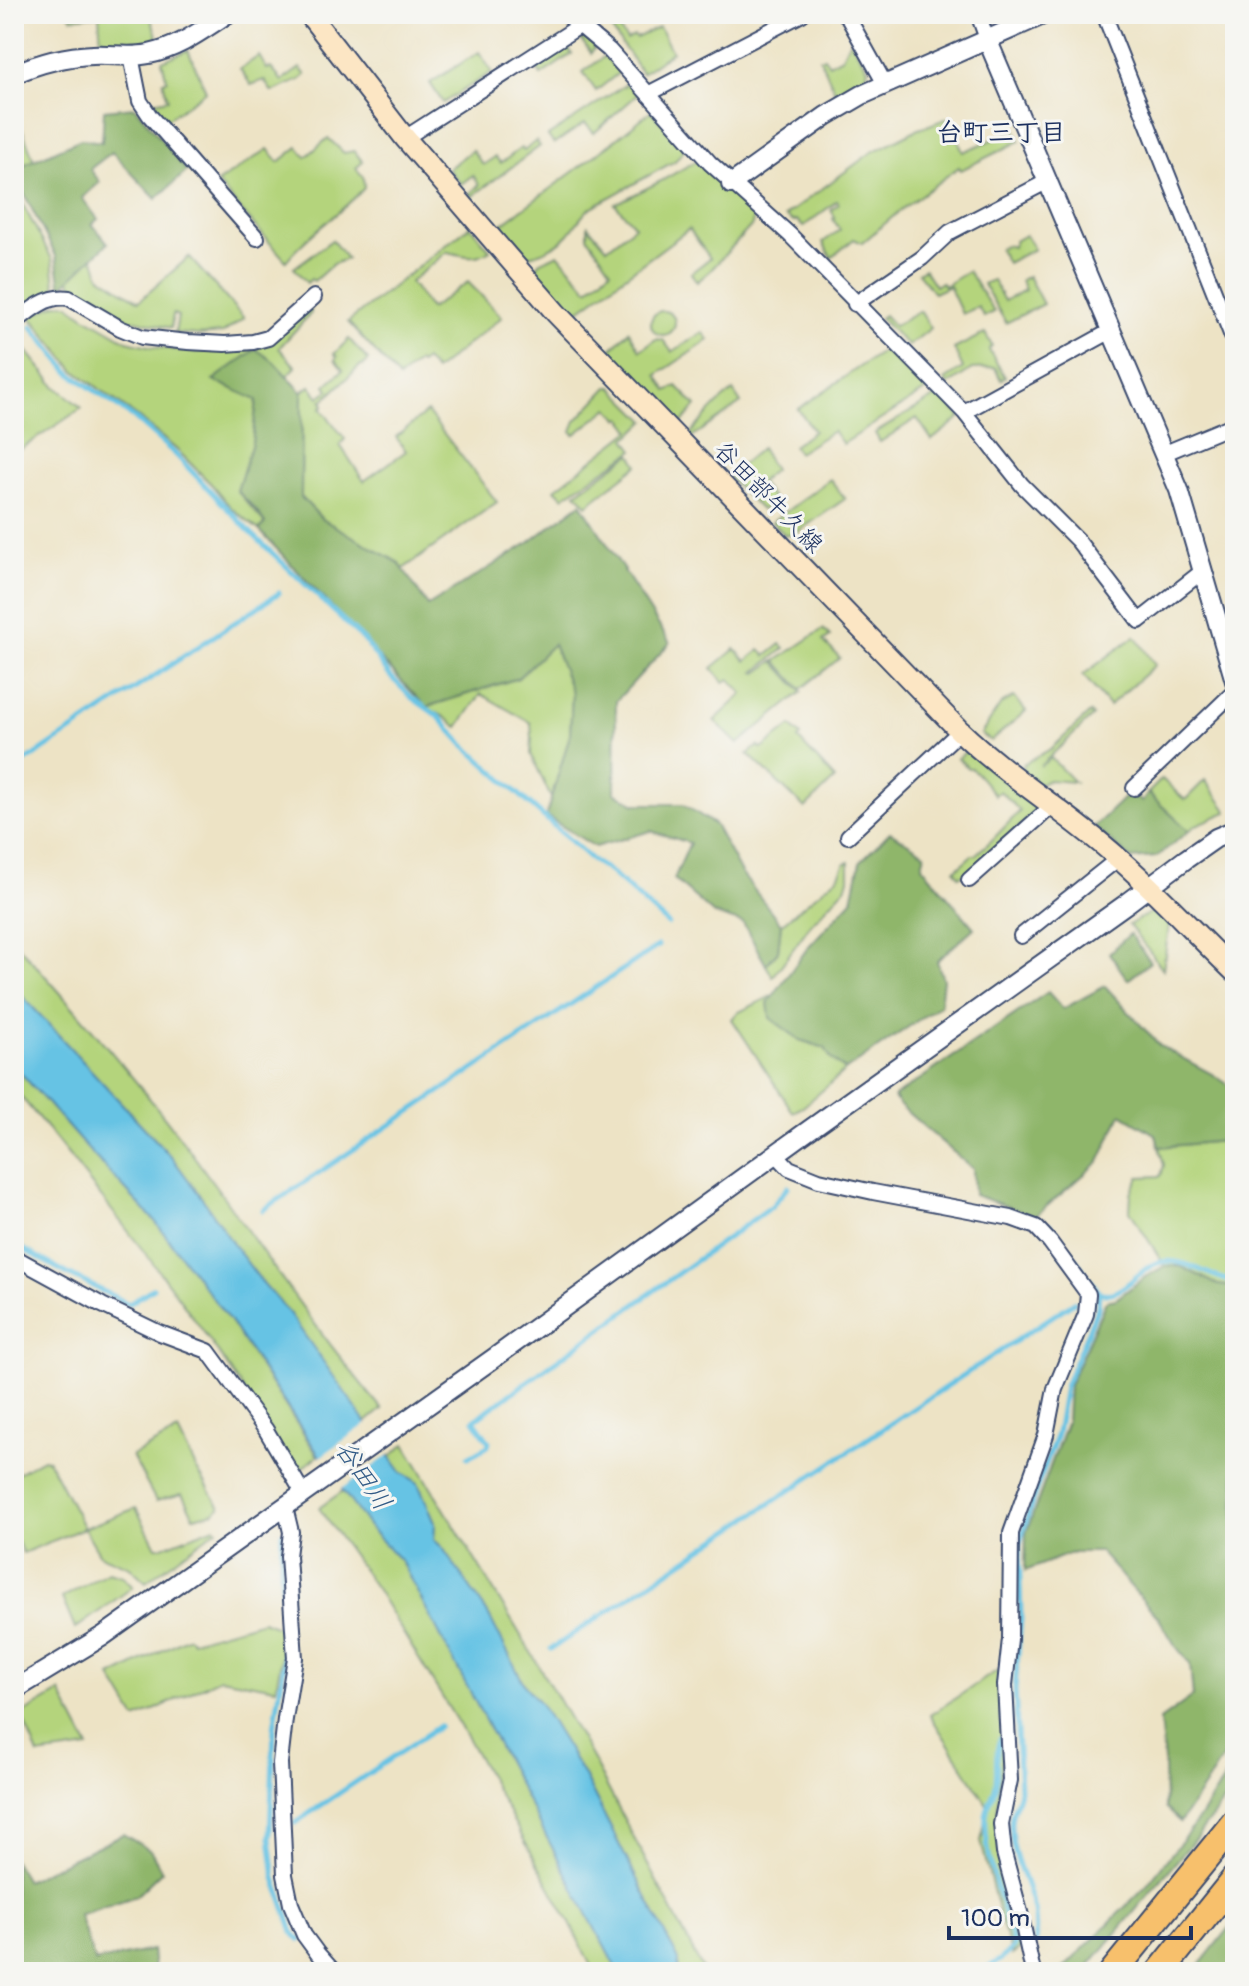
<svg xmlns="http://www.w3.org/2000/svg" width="1249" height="1986" font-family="Pangolin,'Klee One',sans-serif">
<rect width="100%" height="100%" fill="#f6f6f2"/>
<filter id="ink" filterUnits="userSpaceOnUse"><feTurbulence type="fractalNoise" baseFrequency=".0125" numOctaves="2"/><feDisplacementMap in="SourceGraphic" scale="16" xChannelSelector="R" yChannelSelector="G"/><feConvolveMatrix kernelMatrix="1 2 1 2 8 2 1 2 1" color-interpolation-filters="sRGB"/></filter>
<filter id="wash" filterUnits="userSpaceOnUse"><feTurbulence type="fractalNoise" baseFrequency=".006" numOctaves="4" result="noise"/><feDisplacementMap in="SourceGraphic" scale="32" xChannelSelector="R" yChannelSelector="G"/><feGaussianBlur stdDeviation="1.8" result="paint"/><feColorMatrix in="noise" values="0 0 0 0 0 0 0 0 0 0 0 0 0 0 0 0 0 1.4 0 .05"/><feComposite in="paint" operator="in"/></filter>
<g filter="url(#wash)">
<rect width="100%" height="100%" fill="#ede3c5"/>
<path fill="#b4d47b" stroke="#68826c" stroke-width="2" d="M68,14H149L159,40L139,46L101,45L99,15L72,18Z
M659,27L672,52L642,73L612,30L618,28L627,40L634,36L636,38Z
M574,36H585L594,44V49L591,53L581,39L568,47L572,54L541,75L533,62Z
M850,40L868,68L866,76L856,80L836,93L820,59L824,57L829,64L842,57Z
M188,50L206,91L163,122L149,103L168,99L163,81L167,80L162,61Z
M479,52L492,72L443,103L430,83Z
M259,56L267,69L271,68L282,81L300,68L306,75L300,80L272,92L264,80L251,85L240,69Z
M605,56L620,72L596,91L583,72Z
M628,83L638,94L594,133L585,123L554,144L548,136Z
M14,108L34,160L14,169Z
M651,111L685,148L675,161L590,208C581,216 576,225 569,234C557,247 539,255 522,257L497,228L605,148Z
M948,118L963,152L1015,130L1020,141L961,170L959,167L902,209L862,243L854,239L831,258L823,242L840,230L833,219L835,217L831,210L839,204L837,201L803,227L797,220L794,222L785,216L872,152L916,130Z
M328,138L344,153L354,151L363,162L356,168L363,177L364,188C340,215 308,233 286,261L217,183L268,149L279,162L298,147L306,157Z
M536,141L540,146L471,197L469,194L479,185L473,175L461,184L448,169L472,150L483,165L495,157L501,163L521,148L524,151Z
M696,161L754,214L752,225L710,271L697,282L691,273L710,258L689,229L574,314L534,270L541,262L558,254L588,289L611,270L588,237V226L607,248L635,226L615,204L661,181Z
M14,188L52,259L56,294L22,308L14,299Z
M470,226L490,250C474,261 464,255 447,252L410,282L430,309L468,282L502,317L435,371L425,360L420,364L418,362L399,378L348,322Z
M1025,235L1034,249L1007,263L999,249L1007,245L1013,247L1015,241Z
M332,240L347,259L333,264L314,281L311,279L307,283L294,268Z
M93,257L100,276L139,301L189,257L244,318L223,333L198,335L175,333L178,316L173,314L171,328L136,320L130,322L77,293L69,279Z
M924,269L935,286L941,282L944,286L968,271L994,312L984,317L978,307L962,314L949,286L934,293L918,273Z
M1028,276L1043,304L1006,323L983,284L993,280L1004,301L1025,290L1021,280Z
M56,304H68L84,316L127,341L153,347L193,352L256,349L311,305V313L279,348L296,367L287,376L273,361L225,372L214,380L257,400L252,443L237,491L265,523L259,530L231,508L213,486L177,450L139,418L74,370L30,316Z
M651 323a12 12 0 1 1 24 0a12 12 0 1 1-24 0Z
M920,311L931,328L908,346L880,318L884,315L894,326Z
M629,331L640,350L656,339L663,340L672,352L703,332L709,340L657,375L667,391L677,386L696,406L680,425H677L608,353Z
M985,333L992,346L989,350L1005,377L1001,380L995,368L972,369L948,385L945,380L963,368L954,349Z
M14,335L55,386L82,408L21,449L14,438Z
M349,339L368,360L363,366L361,365L323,401L321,399L324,405L321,408L345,439L340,445L364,481L406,451L396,437L427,412L497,502L403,569L399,563L322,519L301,497L302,392L310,386L319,397L329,390L326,385L343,370L335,360L337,357L334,354Z
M890,346L929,385L928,389L843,444L833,431L798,453L793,446L814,431L798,409Z
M608,387H612L646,421L626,439L634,450L563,497L555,489L631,430L622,418L619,419L609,408L574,435L572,431L576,421Z
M733,391L741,403L691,438L689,435C704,419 716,403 733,391Z
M940,394L961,417L932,440L917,418L880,442L875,433Z
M761,448L774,470L760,482L775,502L761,510L729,478L730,474Z
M631,454L638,465L587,505L576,493Z
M830,479L845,499L793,535H785L772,522Z
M823,629L830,636L823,641L840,658L801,689L776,661Z
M1135,636L1155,665L1109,706L1083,675Z
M553,643L572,693L570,735L551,798L531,754L532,738L531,723L481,694L458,727L443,716L426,707L518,678Z
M781,644L785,648L755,672L757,673L774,661L802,692L738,744L714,721L743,694L730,679L724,682L712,668L735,649L746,661L760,650L766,656Z
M1014,697L1026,711L991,741L981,734L1001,704Z
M1090,713L1093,716L1040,766L1051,758L1074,782L1049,780L1039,784L1023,773V764L1051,749Z
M791,726L801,736L798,739L835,779L805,808L748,754L758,746L762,749Z
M968,750L1042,806L973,871L959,876L955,870L972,855H975L992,840L1020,811L1000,791L995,795C987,786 981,776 971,768H968L958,758Z
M1162,779L1185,800L1205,780L1226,809L1227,812L1196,825L1189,831L1148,793Z
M849,862V879L845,888L811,924L773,977L766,965L778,951L781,924L838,877L845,863Z
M1157,909L1170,920L1163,969L1129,925Z
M14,941C71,1004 127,1068 179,1136C247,1227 309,1323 382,1409L365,1423L289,1313L262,1282L233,1244L207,1205L173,1159L14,987Z
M774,995L768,1003L799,1040L825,1048L831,1059L846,1070L803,1107L793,1112L732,1019L737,1013Z
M14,1065L84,1145L154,1220L230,1321L318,1456L295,1473C239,1376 172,1286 102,1198C73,1161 45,1124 14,1089Z
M1235,1140V1287L1218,1285L1180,1266H1165L1130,1211L1131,1193L1139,1177L1161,1176L1164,1165L1159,1147Z
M178,1431L196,1468L220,1507L214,1512L194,1517L182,1494L156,1501L132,1456Z
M405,1444L529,1649L592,1758L704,1972H678L679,1961L583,1774L539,1702L525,1686L488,1614L442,1547L434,1540L435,1523L418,1483L401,1472L390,1457Z
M43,1459L48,1460L84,1528L136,1508L156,1547H163L215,1527L217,1529L146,1582L130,1567L100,1555L84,1528L23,1553L14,1535V1475Z
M343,1491L371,1529L401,1561L618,1972H594L569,1921L469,1741L377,1590L319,1508Z
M108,1572L122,1576L133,1587L75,1629L62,1598Z
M262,1621L281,1628L282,1655L276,1688L220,1678L136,1719L111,1677L188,1637L192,1641Z
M998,1670L1003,1758L998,1800L997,1834L1006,1887L1021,1948L1012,1955L999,1914L981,1841L988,1806L930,1715Z
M60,1692L89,1748L38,1755L21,1715Z"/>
<path fill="#8fb66b" stroke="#557264" stroke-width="2" d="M135,107L187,171L156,199L112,152L90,169L100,182L82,198L98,219L92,224L108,243L61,288L56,256L14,174V169L81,139L102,142L104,110Z
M256,349L273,361L302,392L301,497L322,519L399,563L428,606L527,544L581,503L670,643L616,701L615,793L636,804H683L715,825L741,873L781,924L778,951L766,965L743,923L714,914L674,879L690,843L651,831L595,847L546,816L570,735L572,693L553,644L518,678L426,707L259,530L265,523L256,510L237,491L252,443L257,400L213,380Z
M1130,792L1142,802L1148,793L1189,831L1156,857L1131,859L1094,827Z
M890,832L925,853L922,866L974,928L937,961L943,979L940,1005L846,1070L831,1059L825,1048L800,1040L770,1018L768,1003L809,946L852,900L860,862Z
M1130,934L1150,962L1128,980L1109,953Z
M1105,986L1160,1046L1212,1074L1235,1089V1140L1159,1147L1156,1135L1121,1114L1099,1162L1035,1216L974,1195L973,1169L899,1105L894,1097L1048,992L1063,1009Z
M1165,1266H1180L1218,1285L1235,1287V1738L1206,1784L1180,1822L1165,1808L1164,1761L1160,1720L1193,1696L1190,1664L1175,1645L1158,1617L1100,1552H1074L1025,1571L1026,1533L1067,1421L1069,1385L1106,1301L1116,1299L1145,1277Z
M1235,1762V1787L1196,1838L1084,1972H1060L1146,1886L1198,1820Z
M123,1834L151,1851L162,1871L136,1896L79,1915L95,1962L152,1950L154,1972H14V1861L26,1881Z
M1235,1920V1972H1194Z"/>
<path fill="#66c3e4" stroke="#4079a1" stroke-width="2" d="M14,987L173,1159L207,1205L233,1244L262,1282L289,1313L401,1472L418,1483L435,1523L434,1540L442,1547L488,1614L525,1686L539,1702L583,1774L679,1961L678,1972H618L401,1561L371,1529L345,1494L230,1321L154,1220L84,1145L14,1065Z"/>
<path fill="#ede3c5" d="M369,1422L392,1453L338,1491L316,1460Z"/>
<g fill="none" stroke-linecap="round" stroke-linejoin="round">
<path stroke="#66c3e4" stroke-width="5" d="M32,327L71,374L134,418L174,453L247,529L364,640L390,676L412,698L438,716L463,744L594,862L610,872L668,924
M14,769L279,593
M263,1210L658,946
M1050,1225L1099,1292C1121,1301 1137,1269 1157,1263C1183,1255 1209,1278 1235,1282
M14,1244L68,1274L129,1304L153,1288
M468,1457L488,1446L489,1442L474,1420L772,1206L788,1187
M282,1533L281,1567L284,1665L274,1728L270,1837L275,1878L293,1932L300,1940
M551,1649L1074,1302
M295,1823L439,1726
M1036,1941C1036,1931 1036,1920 1034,1910C1027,1881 1011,1855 1011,1825C1010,1811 1019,1802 1020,1789L1015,1689L1021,1618L1019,1545L1035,1492L1057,1434L1065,1386L1098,1307L1099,1292
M981,1972L1000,1960L1014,1947C1004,1909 984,1857 986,1818C986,1806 995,1795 996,1783C998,1768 994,1754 1000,1739"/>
</g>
</g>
<g filter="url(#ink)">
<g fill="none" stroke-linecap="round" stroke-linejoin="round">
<defs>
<path id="minor" d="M566,14L609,50L710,163L790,235L964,412L1022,485L1078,541L1139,621L1204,570
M846,14L885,84
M978,14L987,39
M1104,14L1235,344
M131,56L140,101L150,116L257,238
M648,94L802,14
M405,138L598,14
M855,304L922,258L950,232L1048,181
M16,322C31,309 48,295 69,298L120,328L142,337L188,342L225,344L253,342L268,338L314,297
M964,412L1111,331
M1165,453L1235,424
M1134,788L1235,691
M848,836L960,731
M969,880L1052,806
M1021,936L1119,858
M776,1154L789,1168L819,1180L873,1192L1011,1218L1036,1227L1050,1242L1088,1294L1086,1314L1055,1389L1046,1435L1011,1533L1010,1639L1005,1685L1010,1780L1001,1824L1004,1853L1020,1912L1033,1972
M14,1257L102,1305L160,1333L208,1351L266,1430L303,1493
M285,1507L291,1532L288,1556L295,1658L285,1719L280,1763L285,1875L291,1904L304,1935L318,1954L334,1972"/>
<path id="tertiary" d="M987,39L1179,490L1235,681
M14,74C39,63 65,56 93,55C112,54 131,58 149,54C179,48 202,30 227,14
M731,184L826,116L862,95L1045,14
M14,1690L103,1636L494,1358L802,1135L1126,904L1186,859L1216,838L1235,830"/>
<path id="secondary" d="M309,14L405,138L556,313L960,731C1009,778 1067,812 1117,857C1159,893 1195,934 1235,972"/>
<path id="motorway" d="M1113,1972L1235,1822
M1160,1972L1235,1879"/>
</defs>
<use href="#minor" stroke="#3a4a6d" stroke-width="18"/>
<use href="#tertiary" stroke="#3a4a6d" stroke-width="22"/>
<use href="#secondary" stroke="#3a4a6d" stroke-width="24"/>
<use href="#motorway" stroke="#3a4a6d" stroke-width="30"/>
<use href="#minor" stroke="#fff" stroke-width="14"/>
<use href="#tertiary" stroke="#fff" stroke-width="18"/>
<use href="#secondary" stroke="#fce6c4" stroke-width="20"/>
<use href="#motorway" stroke="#f7c06c" stroke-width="26"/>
</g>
</g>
<g text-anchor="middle" stroke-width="6" stroke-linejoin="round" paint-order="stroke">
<g font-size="24" fill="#1b2f5e" stroke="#f6f6f2">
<text transform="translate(769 497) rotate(46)" y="8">谷田部牛久線</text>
</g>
<g font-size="26" font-weight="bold" fill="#1b2f5e" stroke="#f6f6f2">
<text x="1001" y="141">台町三丁目</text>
</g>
<g font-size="26" font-style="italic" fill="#325b86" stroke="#f6f6f2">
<text transform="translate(364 1475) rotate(56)" y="9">谷田川</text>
</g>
</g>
<rect width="1249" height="1986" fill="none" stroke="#f6f6f2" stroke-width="48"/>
<path d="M949 1926v12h242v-12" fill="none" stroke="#1b2f5e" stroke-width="4"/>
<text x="961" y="1926" font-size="24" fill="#1b2f5e" stroke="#f6f6f2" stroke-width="6" paint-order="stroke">100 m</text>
</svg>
